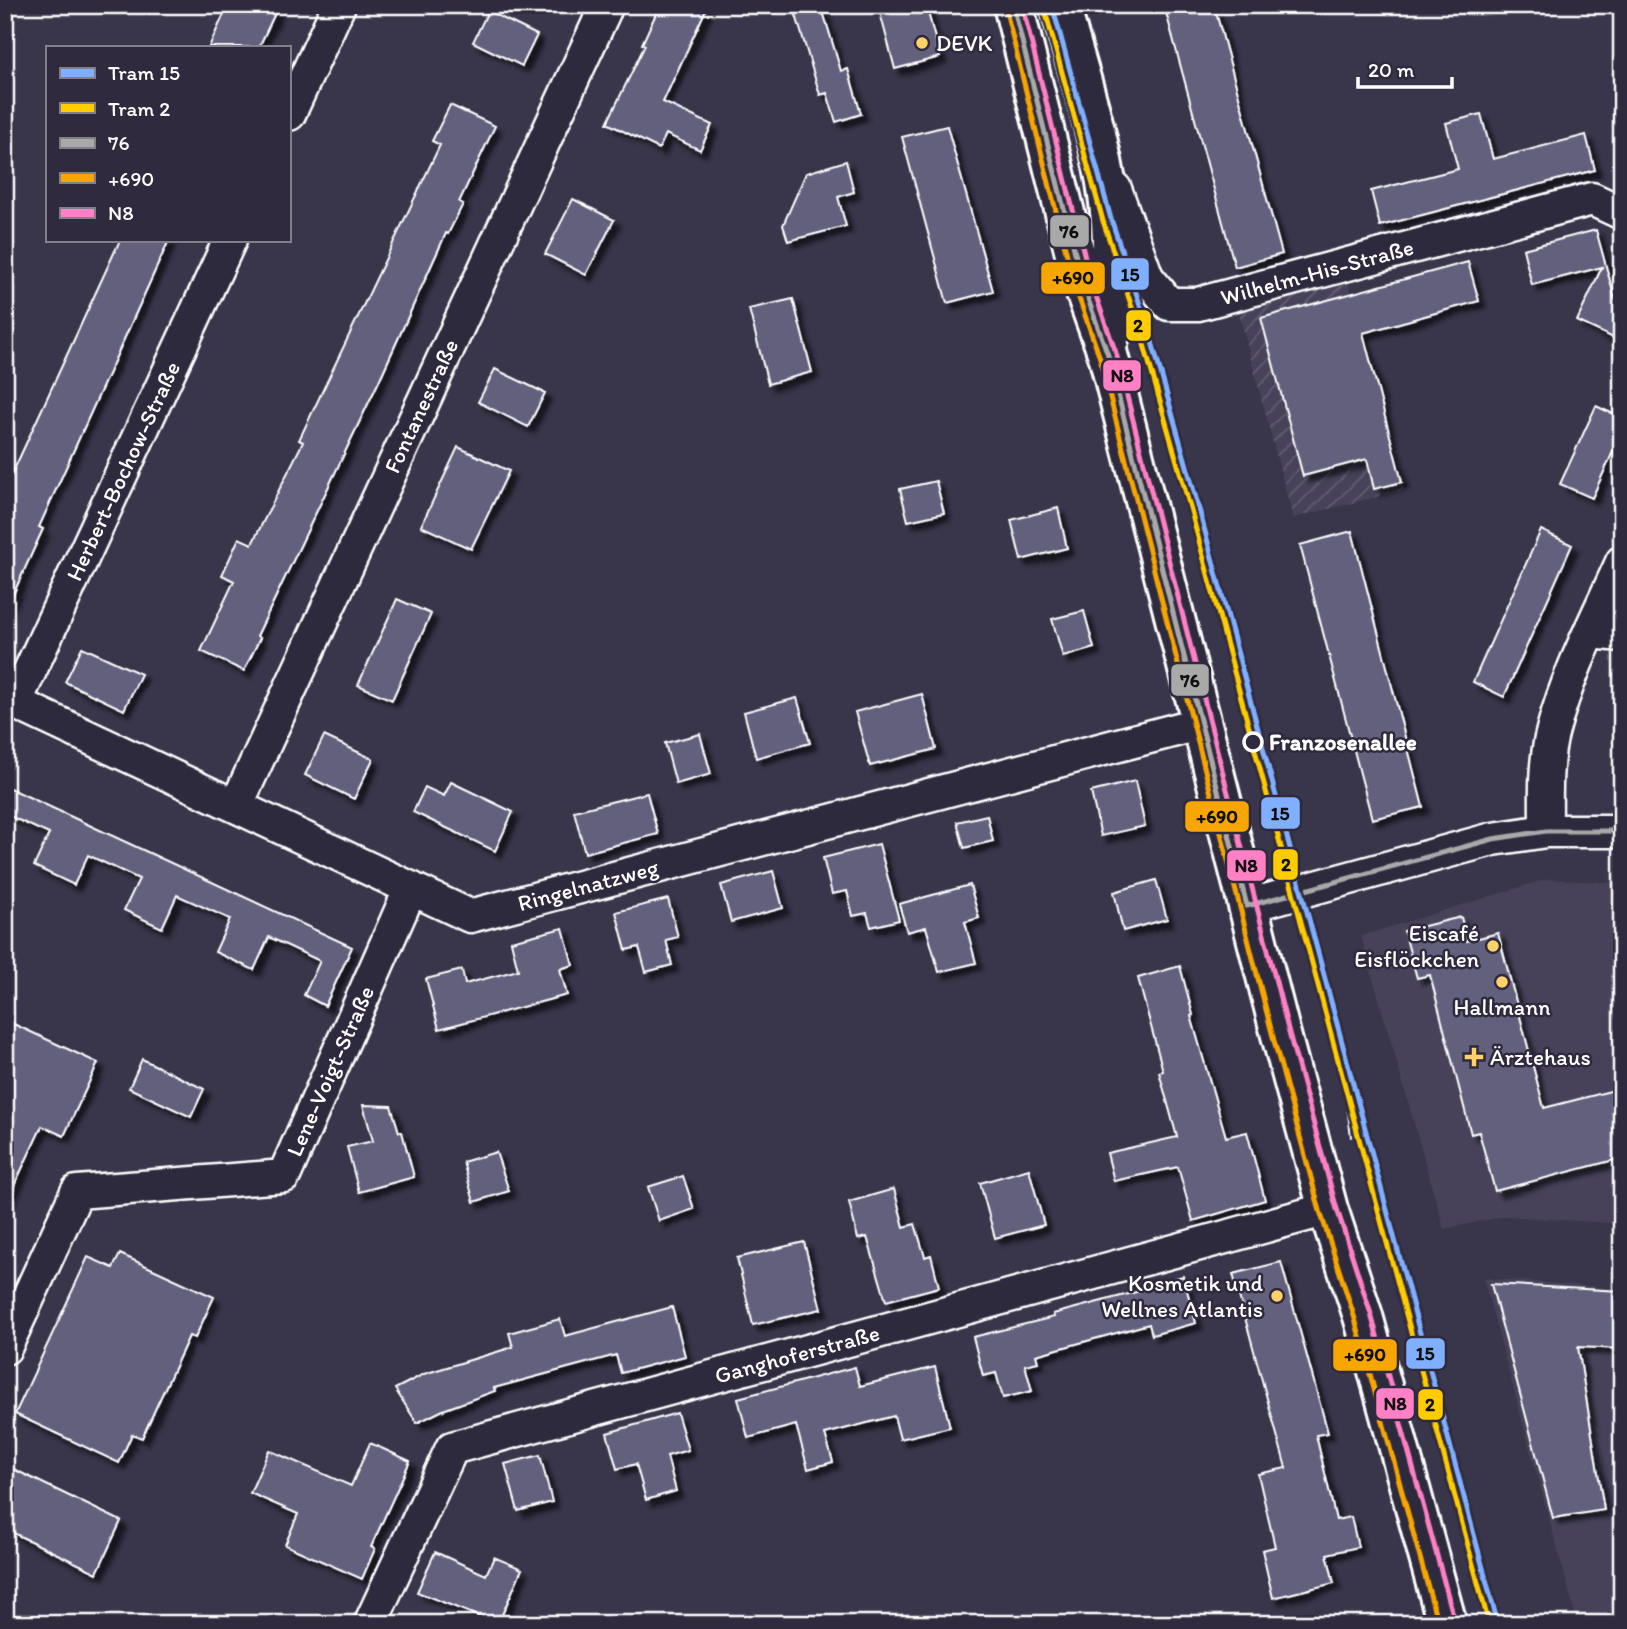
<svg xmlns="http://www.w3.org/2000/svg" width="1627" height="1629" font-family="Itim,sans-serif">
<defs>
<pattern id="industrial-furrows" width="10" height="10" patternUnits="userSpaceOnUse" patternTransform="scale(1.75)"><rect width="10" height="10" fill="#46425a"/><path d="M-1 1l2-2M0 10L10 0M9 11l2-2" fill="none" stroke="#625e73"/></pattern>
<filter id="shadow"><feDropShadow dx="6" dy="6" stdDeviation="2" flood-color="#0009"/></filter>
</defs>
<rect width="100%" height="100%" fill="#39354a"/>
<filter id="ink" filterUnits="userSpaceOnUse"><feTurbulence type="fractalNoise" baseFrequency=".0143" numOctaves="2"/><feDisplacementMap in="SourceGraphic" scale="14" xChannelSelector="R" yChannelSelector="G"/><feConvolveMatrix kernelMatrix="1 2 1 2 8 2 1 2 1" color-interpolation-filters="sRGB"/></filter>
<g filter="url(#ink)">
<path fill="#46425a" d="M1546,879L1622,883V1224L1506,1216L1444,1229L1361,936Z
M1483,1278L1622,1289V1624H1578Z"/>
<path fill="url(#industrial-furrows)" d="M1348,281L1404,490L1293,518L1238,310Z"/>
<path fill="#63617e" stroke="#fff" stroke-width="2" filter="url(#shadow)" d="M228,5H279L259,47H209Z
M660,5H708L663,102L712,125L700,150L666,134L659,149L607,123L645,45L642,44Z
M793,5H821L841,71L848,69L861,114L836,122L827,93L820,95Z
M878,5H926L940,57L895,69Z
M1164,5H1214L1282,254L1235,267Z
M488,11L537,35L522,66L473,42Z
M450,105L495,126L459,202L463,204L448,234L446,233L379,381L257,636L260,638L244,671L201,651L234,581L222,575L239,538L252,544L303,442L299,440L440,145L432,141Z
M1481,114L1493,159L1586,135L1595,170L1380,226L1371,191L1458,169L1446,123Z
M947,126L993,291L947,303L902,137Z
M846,161L854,192L838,197L846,226L788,241L783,225L806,173Z
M573,199L614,220L586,275L545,254Z
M1596,230L1615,299L1622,302V342L1577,321L1602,267L1532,285L1523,249Z
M120,240H169L39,527L43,529L5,612V489Z
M1468,262L1479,301L1363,333L1402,482L1374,489L1367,459L1303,476L1261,318Z
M793,299L812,372L768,384L749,309Z
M495,369L545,393L528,427L478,402Z
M1596,406L1622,418V432L1592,498L1560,484Z
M458,447L509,471L471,549L421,526Z
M936,481L944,513L908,521L900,489Z
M1058,508L1067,548L1021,560L1011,520Z
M1541,530L1572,545L1504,697L1473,682Z
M1352,531L1423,807L1372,819L1300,545Z
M397,599L431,614L392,700L358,685Z
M1084,611L1094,648L1063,657L1052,619Z
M82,647L141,674L124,710L65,682Z
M922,694L936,749L870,766L855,712Z
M797,698L810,743L756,758L744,712Z
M700,734L711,774L676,784L665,743Z
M324,736L373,759L354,799L305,775Z
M1135,781L1145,826L1101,836L1091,792Z
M451,782L513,812L495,851L413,812L425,787L444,796Z
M5,786L352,947L325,1006L304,995L320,961L269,937L254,970L215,952L230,919L177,895L162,928L124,910L139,879L88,855L74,885L34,866L49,834L5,814Z
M647,793L658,834L585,853L574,811Z
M987,815L993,841L964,848L957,822Z
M879,844L899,920L871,927L867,913L853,916L847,891L832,894L823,858Z
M773,871L783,908L731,922L721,885Z
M1156,880L1167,919L1123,931L1114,892Z
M970,885L979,918L965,922L976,963L939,972L926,927L907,932L899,904Z
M668,899L678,937L666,940L672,965L646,972L639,947L626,950L616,912Z
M1461,917L1467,941L1498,933L1544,1108L1622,1088V1158L1495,1191L1479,1132L1471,1134L1430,975L1417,978L1404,931Z
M563,928L573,965L560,969L567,995L439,1029L426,979L462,970L465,984L518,970L511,941Z
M1180,966L1193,1015L1191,1016L1226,1137L1247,1132L1265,1200L1193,1221L1178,1167L1114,1181L1107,1153L1177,1137L1159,1072L1163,1071L1138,978Z
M5,1020L98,1063L64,1136L42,1126L5,1205Z
M142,1059L204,1089L191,1117L129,1088Z
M363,1105L391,1106L399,1132H402L414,1177L359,1192L347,1147L373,1141Z
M496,1152L509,1191L474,1202L463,1162Z
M1029,1169L1044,1225L995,1238L980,1183Z
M683,1176L694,1209L659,1221L648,1187Z
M894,1189L904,1227L915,1224L925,1257L931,1255L939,1287L886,1301L867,1237L858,1239L849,1202Z
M804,1242L821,1309L753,1325L737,1258Z
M120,1254L214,1297L195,1338L189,1336L142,1438L132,1434L119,1463L15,1414L88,1257L113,1268Z
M1281,1262L1328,1433L1316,1435L1336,1520L1351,1517L1358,1547L1327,1554L1334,1583L1273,1598L1262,1550L1275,1547L1258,1474L1286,1468L1233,1274Z
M1183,1276L1196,1323L1152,1335L1149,1324L1036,1355L1038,1362L1025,1365L1032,1391L1003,1398L996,1373L983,1376L973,1337L1054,1317L1053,1314L1140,1291L1139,1288Z
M1491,1284L1622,1291V1349L1578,1347L1604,1510L1553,1518Z
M672,1307L685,1356L621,1373L616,1355L494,1388L495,1391L443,1410L417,1423L395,1389L424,1374L513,1347L509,1333L560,1319L565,1336Z
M855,1367L860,1386L935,1367L950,1427L900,1439L894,1416L825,1434L833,1462L808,1469L796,1425L748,1438L738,1398Z
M677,1413L688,1450L667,1456L676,1491L646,1500L636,1464L617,1469L607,1433Z
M370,1443L410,1461L371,1547L375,1549L362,1579L285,1545L298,1514L250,1493L269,1450L351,1486Z
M540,1455L552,1502L518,1511L505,1464Z
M5,1465L121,1521L97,1573L5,1529Z
M435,1552L486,1575L494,1557L522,1569L498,1624L417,1592Z"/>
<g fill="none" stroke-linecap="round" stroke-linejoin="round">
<defs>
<path id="street" d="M289,114L339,5
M1115,189L1147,277L1169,304H1198L1592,199L1622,213
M1591,632L1622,635
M5,698L470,916L1202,723
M15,703L230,240
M236,806L607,5
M1546,831C1546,798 1544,762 1553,730C1568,672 1598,616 1622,562
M1247,906L1493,839L1546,831H1622
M5,1348L77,1192L284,1176L411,888
M370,1624L452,1448L1328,1209"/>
<path id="primary" d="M1013,5L1083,285L1108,355L1281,1035L1328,1209L1363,1316L1447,1624
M1060,5C1079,76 1105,148 1111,221C1114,261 1111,300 1109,340"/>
</defs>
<use href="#street" stroke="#fff" stroke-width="37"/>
<use href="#primary" stroke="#fff" stroke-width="44"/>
<use href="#street" stroke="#2f2a3d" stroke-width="32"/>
<use href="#primary" stroke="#2f2a3d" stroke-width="38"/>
<path stroke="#fff" stroke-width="2" d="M1334,1009L1351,1137"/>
<defs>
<path id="bus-1" d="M1013,5L1083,285L1108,355L1247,906
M1247,906L1493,839L1546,831H1622"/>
<path id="bus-2" d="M1005,7L1075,287L1100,358L1273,1037L1320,1211L1355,1319L1438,1624"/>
<path id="bus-3" d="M1022,5L1091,282L1116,353L1289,1033L1336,1206L1371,1314L1455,1622"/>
</defs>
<use href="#bus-1" stroke="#2f2a3d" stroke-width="10"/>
<use href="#bus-2" stroke="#2f2a3d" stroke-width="10"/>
<use href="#bus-3" stroke="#2f2a3d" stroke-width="10"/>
<use href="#bus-1" stroke="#a9a9a9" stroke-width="5"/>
<use href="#bus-2" stroke="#f7a600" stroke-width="5"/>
<use href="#bus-3" stroke="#ff80c5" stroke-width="5"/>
<defs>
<path id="tram-1" d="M1052,5L1111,219L1149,331L1199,509L1498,1624"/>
<path id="tram-2" d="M1044,7L1103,221L1141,334L1191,511L1489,1624"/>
</defs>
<use href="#tram-1" stroke="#2f2a3d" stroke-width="10"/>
<use href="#tram-2" stroke="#2f2a3d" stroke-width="10"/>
<use href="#tram-1" stroke="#80afff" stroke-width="5"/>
<use href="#tram-2" stroke="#fc0" stroke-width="5"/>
</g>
</g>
<g fill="#ffd166" stroke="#2f2a3d" stroke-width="2.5">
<circle cx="922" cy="43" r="7"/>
<circle cx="1493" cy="946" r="7"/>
<circle cx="1502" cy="982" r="7"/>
<path d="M1470.5 1046.5h7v7h7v7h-7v7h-7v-7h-7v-7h7z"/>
<circle cx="1277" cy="1296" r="7"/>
</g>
<circle fill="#2f2a3d" stroke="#fff" stroke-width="3.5" cx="1253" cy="742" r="9"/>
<g text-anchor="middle" stroke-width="5" stroke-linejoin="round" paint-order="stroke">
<g font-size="23" fill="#fff" stroke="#2f2a3d" text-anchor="start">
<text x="936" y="51">DEVK</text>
<text x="1479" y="941" text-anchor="end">Eiscafé<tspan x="1479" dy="26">Eisflöckchen</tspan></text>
<text x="1502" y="1015" text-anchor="middle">Hallmann</text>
<text x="1490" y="1065">Ärztehaus</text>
<text x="1263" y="1291" text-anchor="end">Kosmetik und<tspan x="1263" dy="26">Wellnes Atlantis</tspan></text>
</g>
<g font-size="23" fill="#fff" stroke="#2f2a3d">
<text transform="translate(1317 272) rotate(-15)" y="8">Wilhelm-His-Straße</text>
<text transform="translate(421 406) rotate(-65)" y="8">Fontanestraße</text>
<text transform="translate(123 471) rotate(-65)" y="8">Herbert-Bochow-Straße</text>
<text transform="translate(588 885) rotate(-15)" y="8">Ringelnatzweg</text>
<text transform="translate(330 1071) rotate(-66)" y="8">Lene-Voigt-Straße</text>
<text transform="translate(797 1354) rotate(-15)" y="8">Ganghoferstraße</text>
</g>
<g font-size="23" font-weight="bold" fill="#fff" stroke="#2f2a3d" text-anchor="start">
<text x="1269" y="750">Franzosenallee</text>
</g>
</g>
<g stroke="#2f2a3d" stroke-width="2.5">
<rect x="1049" y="214" width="41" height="34" rx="7" fill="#a9a9a9"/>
<rect x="1110" y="257" width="40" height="34" rx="7" fill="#80afff"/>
<rect x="1040" y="261" width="66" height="34" rx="7" fill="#f7a600"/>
<rect x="1125" y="309" width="27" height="33" rx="7" fill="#fc0"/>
<rect x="1102" y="359" width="40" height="33" rx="7" fill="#ff80c5"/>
<rect x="1170" y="663" width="40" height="34" rx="7" fill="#a9a9a9"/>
<rect x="1260" y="796" width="41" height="34" rx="7" fill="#80afff"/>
<rect x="1184" y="800" width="66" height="33" rx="7" fill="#f7a600"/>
<rect x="1272" y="848" width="27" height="33" rx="7" fill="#fc0"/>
<rect x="1226" y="849" width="41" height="33" rx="7" fill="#ff80c5"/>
<rect x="1405" y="1337" width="41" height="33" rx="7" fill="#80afff"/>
<rect x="1332" y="1338" width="66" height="34" rx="7" fill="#f7a600"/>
<rect x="1375" y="1387" width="40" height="33" rx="7" fill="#ff80c5"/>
<rect x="1417" y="1388" width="27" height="33" rx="7" fill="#fc0"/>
</g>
<g font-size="19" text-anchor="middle" font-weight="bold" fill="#111">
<text x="1069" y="238">76</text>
<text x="1130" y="281">15</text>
<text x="1073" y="284">+690</text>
<text x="1138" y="332">2</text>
<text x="1122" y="382">N8</text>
<text x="1190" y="687">76</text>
<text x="1280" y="820">15</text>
<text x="1217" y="823">+690</text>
<text x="1286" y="871">2</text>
<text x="1246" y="872">N8</text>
<text x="1425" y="1360">15</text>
<text x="1365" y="1361">+690</text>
<text x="1395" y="1410">N8</text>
<text x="1430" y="1411">2</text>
</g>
<rect width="1627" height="1629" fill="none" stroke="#2f2a3d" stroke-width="28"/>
<rect x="14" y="14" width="1599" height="1601" fill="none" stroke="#fff" stroke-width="2.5" filter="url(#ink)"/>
<rect x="46" y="46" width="245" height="196" fill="#2f2a3d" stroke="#827f8b" stroke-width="2"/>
<rect x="60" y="68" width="35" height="10" fill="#80afff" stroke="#827f8b" stroke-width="2"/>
<text x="108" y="80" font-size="21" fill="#ffffff">Tram 15</text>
<rect x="60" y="103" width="35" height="10" fill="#ffcc00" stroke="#827f8b" stroke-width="2"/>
<text x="108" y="116" font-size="21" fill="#ffffff">Tram 2</text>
<rect x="60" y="138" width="35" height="10" fill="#a9a9a9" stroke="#827f8b" stroke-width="2"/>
<text x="108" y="150" font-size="21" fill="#ffffff">76</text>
<rect x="60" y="173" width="35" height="10" fill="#f7a600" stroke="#827f8b" stroke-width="2"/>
<text x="108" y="186" font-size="21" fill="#ffffff">+690</text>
<rect x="60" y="208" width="35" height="10" fill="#ff80c5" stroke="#827f8b" stroke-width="2"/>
<text x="108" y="220" font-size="21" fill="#ffffff">N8</text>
<path d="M1358 77v10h94v-10" fill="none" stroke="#ffffff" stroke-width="3.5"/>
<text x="1368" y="77" font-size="21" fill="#ffffff" stroke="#2f2a3d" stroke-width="5" paint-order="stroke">20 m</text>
</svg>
